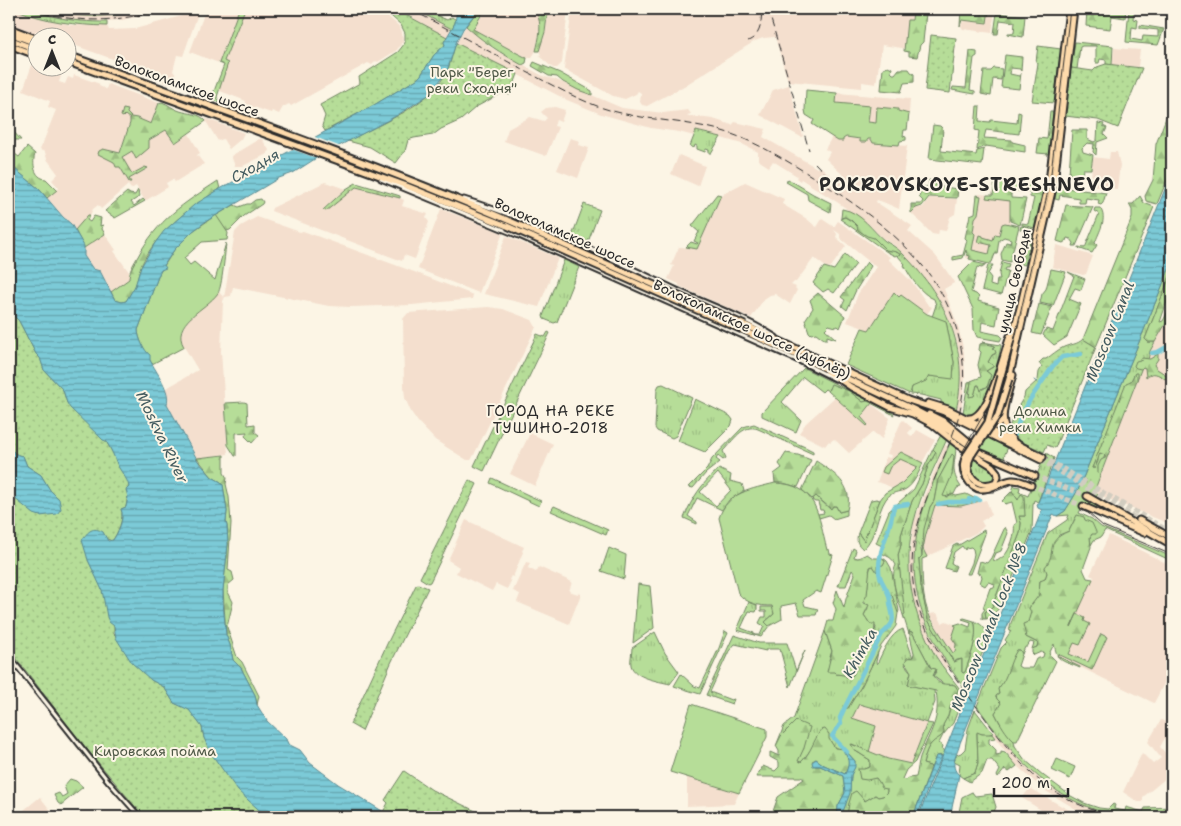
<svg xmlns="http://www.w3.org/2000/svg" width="1181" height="826" font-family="'Shantell Sans',sans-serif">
<defs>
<pattern id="grass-tufts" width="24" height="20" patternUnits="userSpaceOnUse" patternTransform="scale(1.25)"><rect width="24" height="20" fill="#b6dd98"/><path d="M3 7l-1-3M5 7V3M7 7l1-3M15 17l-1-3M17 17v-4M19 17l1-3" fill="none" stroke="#9dbe83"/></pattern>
<pattern id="forest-firs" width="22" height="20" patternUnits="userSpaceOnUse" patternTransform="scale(1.25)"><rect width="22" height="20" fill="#b6dd98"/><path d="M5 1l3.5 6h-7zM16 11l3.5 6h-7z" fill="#9dbe83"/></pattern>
<pattern id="park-dots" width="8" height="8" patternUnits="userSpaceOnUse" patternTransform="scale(1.25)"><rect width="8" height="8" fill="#b6dd98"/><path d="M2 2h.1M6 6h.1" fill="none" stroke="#9dbe83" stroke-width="1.8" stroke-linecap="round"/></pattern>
<pattern id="water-rules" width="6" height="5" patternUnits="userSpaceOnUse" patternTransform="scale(1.25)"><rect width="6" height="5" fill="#7bcad7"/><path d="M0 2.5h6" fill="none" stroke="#65a4af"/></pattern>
</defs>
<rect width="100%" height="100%" fill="#fcf5e5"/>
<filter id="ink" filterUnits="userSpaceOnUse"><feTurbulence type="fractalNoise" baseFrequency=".02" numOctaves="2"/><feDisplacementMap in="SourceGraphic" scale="10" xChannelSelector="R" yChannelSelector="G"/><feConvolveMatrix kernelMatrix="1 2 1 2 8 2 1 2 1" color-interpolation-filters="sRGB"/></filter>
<g filter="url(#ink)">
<path fill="#f4dfce" d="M26,9H41L71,15L98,16H114L148,9H166L122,20L84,22L54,17Z
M206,9H374L384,13L400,27L402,32L403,41L397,50L378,62L376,61L372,65L368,63L291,106L289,104L283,107L279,114L272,111L271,113L245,104L246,101L215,89L224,65L190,52Z
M395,9H414L452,29L447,37Z
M485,9H530L529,12H536L540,21V30L536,51L532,57L527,58L515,52L473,29Z
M548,9H568L562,63L557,68H553L539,56L541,55L539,51L545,32Z
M572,9H888V11H890L913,14L908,49L882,45L876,84L862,82V88L788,81L775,37L763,38L755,41L684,86L647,106L642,105L640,102L641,93L638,91L636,94L625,99L613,96L564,69Z
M961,9H995L992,33L963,29L961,26L963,20L967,21V19Z
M17,10L29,15L71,25L107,26L109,30L135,29L199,11L183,56L177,55L173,71L176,75L174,79L170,78L168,84L163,82L165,75L161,73L160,75L132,65V63L128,62L125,69L120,67L121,62L68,43V38L52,37L36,31L34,35L9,25V11L15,13Z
M466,26L490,47L526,67L545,77L554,79L622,108L663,113L688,110L691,114L687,115L689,116L713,119L732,125L735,122L766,129L763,137L817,168L821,167L838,182L843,175L826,159L830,152L825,149L832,137L839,141L846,137L860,139V142H866L868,139H872L873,143L907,146L899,209L883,202L877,200L876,202L912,226L908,231L935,255L953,280L954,283L944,289L958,326L964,352L965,377L961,412L956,410L960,390L959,353L956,338L946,312L931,288L908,259L895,246L882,238L870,226L840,204L801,179L800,181L796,178L797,176L773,161L769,167L758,160V152L742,144L697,131L694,136L679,132L651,128L601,114L567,100L456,43Z
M1114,48L1140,50L1138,67L1112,65Z
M32,65L47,71L48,69L52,71L51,72L61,76L59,82L65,84L68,77L73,79L74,75L100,84L99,86L106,89L108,84L159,103L149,130L130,123L120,153L103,149L114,162L166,130L175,143L189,134L200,153L197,155L204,164L175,182L173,179L166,183L168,187L145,201L136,186L131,189L128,185L101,209L98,205L93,209L90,215L75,230L47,198L59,188L52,180L58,174L47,159L45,152L40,150L56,110L48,107L50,101L23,90Z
M789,85L803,136L801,137L760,115L773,90Z
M837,93L910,99L909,114L903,113L876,123L868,122L836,103Z
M555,107L565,110L561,122L556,120L554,126L558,127L546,156L504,141L508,129L530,117L544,121L547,118L541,112L546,108Z
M207,119L244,133L241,139L229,149L223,139L218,141L205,120Z
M570,138L580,141L579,145L589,148L578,178L557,170Z
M259,139H262L269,150L267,154L243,166H235L231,156Z
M1110,152H1117L1120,165L1117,189L1091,186L1092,157L1109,159Z
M679,155L705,166L698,186L671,174Z
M995,181L1007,182L1011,198L1010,222L1007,231L1001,229L992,262L989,264L966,258L973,216L977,213L979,194L992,195Z
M325,182L346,189L323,210L356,187L400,198L404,200L402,206L428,214L426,218L429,222L415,259L404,255L402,261L271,211L272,208Z
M745,182L784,199L782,204L807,219L815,226L817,227L822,219L834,227L838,221L890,257L888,259L912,282L928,305L932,307L927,314L901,295L900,297L894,293L869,330L847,322L858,294L876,267L851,247L840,238V234L834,230L837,234L836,237L846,246L831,267L827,268L814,258L796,282H794L791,285L796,287L795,288L797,290L790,304L775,294L770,295L764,299L751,318L679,286V284L668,279L674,266L671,265L679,247L697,248L721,195Z
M929,198L957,199L955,214L950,217L946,231L939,230L938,235L932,234L911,213L916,208L923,207Z
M441,209L503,233L479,293L418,269Z
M257,217L300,232L303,231L417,273L473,295L472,299L412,305L351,307L329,306L233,287L231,296L225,297L223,301L221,351L228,454L197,458L167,404L169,400L165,389L198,370L180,340V334L187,321L219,292L224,298L235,232L241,226Z
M105,234L116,250L114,251L129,272V279L111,292L100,272L93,269L84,256V248Z
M506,236L558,258L539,307L484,294Z
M1057,245L1093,256L1086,274L1083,275L1052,267L1056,246Z
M488,307L503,309L532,320L536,327L474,455L471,460H467L435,440L418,422L411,412L405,398L404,387L403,319L408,313Z
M1172,318V525L1111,500V495L1109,494L1106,498L1094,492L1142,367L1146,368L1150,351L1165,325Z
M835,397L867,426L868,424L860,417L871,404L890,418L882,439L873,432L849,453L834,439L830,442L829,441L825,446L799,433L806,423Z
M903,420L912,428L908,433L912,437L917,430L935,440L922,463L918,464L920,467L903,493L884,484L877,482L886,457L890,458L891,455L887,454L901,422Z
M530,433L553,444L535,486L510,474Z
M945,445L949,447L924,508L914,552L916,594L919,606L931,636L949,666L945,669L930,646L919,621L912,594L909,563L914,521Z
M986,500L992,515L981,521L984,526L978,532L927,557L923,549L926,534L935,505L961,506Z
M466,520L524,547L522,551L523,552L513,577L511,576L509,580L511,581L507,589L496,584L492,591L456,573L459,567L448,560Z
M1109,535L1172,566V668L1154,703L1057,656L1094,577L1090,575Z
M526,562L530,563L528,568L536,572L539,567L572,582L569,591L578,594L579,593L581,594L569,624L517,602L520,594L513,591Z
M937,613L942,623L946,621L956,625V644L955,653L953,654L929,614Z
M859,704L927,723L911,764L888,759L869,752L876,726L852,718Z
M1161,720L1170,724L1171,727L1160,747L1172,760V782L1171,783L1166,778L1143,797V802H1138L1123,792L1142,753L1153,764L1161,758L1148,742Z
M996,731L1020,760L1039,778L1060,793L1081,804L1098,811L1172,817H1097L1081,812L1044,790L1017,766L992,734Z
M687,777L739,793L734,804L687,806Z
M1030,788L1065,808L1087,817H1052L1022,798Z
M40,797L56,817H22L19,814Z"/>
<path fill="url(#grass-tufts)" stroke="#708462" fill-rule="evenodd" d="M9,9H13L15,13L17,9C30,9 42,14 56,17C73,21 89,22 107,22V26C75,25 47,22 17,10L15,14L9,11Z
M41,9C59,9 76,11 93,11C111,12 129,9 148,9C112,18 77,19 41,9Z
M239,9H245L224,61L228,63L217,97L219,101L239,108L237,109L211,99L224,65L219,63Z
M414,9H429L436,15L447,20L452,17L456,20L452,29Z
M696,131L721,137L711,153H709V150L706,149L705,152L697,149V146L695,145L694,148L690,146Z
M717,194L721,195L697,249L686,247L691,242L697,244L698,243L694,241L699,232L692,226Z
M584,204L600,210L588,242L572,236Z
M845,217C858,225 878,240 887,251L892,250L900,254L901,252C944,294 971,349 956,410L941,402V400L921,395L910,394L912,387L929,376L953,378L954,362L946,322L932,317L936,305L934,299C921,294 910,277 904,265L905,264L897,255L895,256L887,252L840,219Z
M564,260L579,267L557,322L554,323L544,319L543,316Z
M1172,262V271L1145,339L1148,342H1155L1150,351L1146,368L1142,367L1137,380L1135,373L1131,381L1092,468H1095L1098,461V455L1101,453L1105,455L1098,474L1100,476L1094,492L1098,494L1096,497L1088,494L1086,498L1098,504L1095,510L1083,505L1079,513L1092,519L1101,527L1172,557V561L1105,530L1101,537L1094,540L1091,545L1090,537L1092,534L1085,520L1076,517L1069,531L1059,535C1053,550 1049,564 1045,580L1040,581L1039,595L1028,622L1026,637L1038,643L1037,647L1032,649L1034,643L1030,642L1027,647H1025L1022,654L1020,650H1017C1011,661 1010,680 999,687V694L996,696L997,699L1002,703L995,713L1000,723L1006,729L1010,737L1014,741L1015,746L1025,760L1044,776L1071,796L1084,803L1099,808L1108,809L1113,804L1115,805L1114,809L1125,811L1126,807L1143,812L1145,808L1172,807V817C1157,817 1141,819 1126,817C1056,807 1015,759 977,706L1001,648L1007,642L1005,640L1011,631L1009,630L1011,623L1048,533L1067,520L1069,515L1057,516L1065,511L1078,490Z
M982,342L1001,345V347C996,367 989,406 970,416L963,413L968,382L972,381L968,393L974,396L977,385L983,389L988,386L990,374L986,371L993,367L988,362L992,355L995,354L992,344Z
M804,368L893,413L894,415L867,401L863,402L849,391L829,388L828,391L825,389L822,392L803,377L782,402L801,420L796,432L762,416V412Z
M663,384L692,398L676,436L672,438L657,431L655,428L657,389L659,385Z
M695,399L730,416L733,420L731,426L705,452L678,441Z
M754,424L805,447L813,451V454L758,429C743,423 733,441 723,451L726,458L723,460L718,456L716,459L720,462L706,473L693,488L689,487L707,469L712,459L743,427Z
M941,435L947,439C935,466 921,493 914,521C902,566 912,615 935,655C943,669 955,681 964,695L953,723L943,735L939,743L943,746L942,749L946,751L944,755L936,756L931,768L930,766L923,764C925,757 926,749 931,744C935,739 940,737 944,733L943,725L957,693L953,684L945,685L933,676L936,672L931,668L912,632L909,631V634L903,615L904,614L898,555L901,545V535L912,501L922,484L928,466L936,452L933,449Z
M987,436L1008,447L1004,456L1005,457L1002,459L978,448Z
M950,443L956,448C955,465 950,471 961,487L957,488L954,494L945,497L942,496L952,475L954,456L950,458L938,480L934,501L930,507L921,549L922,556L919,559L921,586L928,620L954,662L962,659V672L963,673L965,672C970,657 979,636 974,621C995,629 985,646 979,661C974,671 970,681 966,691C924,632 900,584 923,510C930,487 941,465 950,443Z
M1046,453L1054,458L1038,502L1034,500L1033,504L1032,531L1001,606L990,618L986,619L985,612L992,607L1020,533L1021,523L1019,516H1025L1018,500L1012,491L1014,486L1020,487L1019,492L1028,496Z
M973,456L994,469L996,479L991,482C973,481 969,474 973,456Z
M719,469L731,475L730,481L742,484L744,491L729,500L722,510L697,498L688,516L697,522V524L684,518C692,498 702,483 719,469ZM718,473L731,490L716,506L700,492Z
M492,478L541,501L539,506L490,483Z
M816,496L830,509L833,506H836L839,512L847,510V515L834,519L829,515L819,518L818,514L824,513L823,510H820L818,502H815L812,500Z
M876,499L880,500L864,541L858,533L871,500Z
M554,506L608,530L606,535L551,511Z
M609,548L626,555L624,579L601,571Z
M883,558L887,561L891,568L899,611L898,613L889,594L890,607L894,615L892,625L882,634L848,708L862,685L878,652L876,662L877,664C883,652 890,633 903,629L913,658L910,657L905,665L911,672L908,685L934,690L935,702L927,723L859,704L852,718L876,726L869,752L852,744L854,750L870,760V767L864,769V779L876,778L887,789V792L883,796L878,797L875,795L865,801L858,794L849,803L847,817H841L850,790L851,775L854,768L855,761L844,749L835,748L821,730L811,749L801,763L797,760L804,748L776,746L784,726L794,718L796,712L825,631L832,651L829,660L836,674L845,675L846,677L853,675C859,663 857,644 872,640L876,627L870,624L864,615L868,608L864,600C871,590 865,575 872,565L874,567L885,562Z
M638,584L650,586L654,628L633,643Z
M749,602L757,605V609L756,612L749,611L741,628L754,633V635H760L764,626L759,623L762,617H766V611H761V607H773L774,614L765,622L769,626L761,637L737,630Z
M725,631L728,633L700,694L674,686L681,674L694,686L700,688L719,648Z
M655,632L665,653L679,672L670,684C658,681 634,678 631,665C630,660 632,653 632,648Z
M734,635L759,643H787L796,671L805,650L790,687L780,649H766V651L735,644L729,651L710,692L731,700L734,699L732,704L706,695Z
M975,710L993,733L987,735L977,733L978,763L975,773L963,778L959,775L960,764L954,761L956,755L961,753L965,749L968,729Z"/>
<path fill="url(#forest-firs)" stroke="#708462" d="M479,9H485L473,29L515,52L527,58L526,63L522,65C501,53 483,42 466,26Z
M530,9H548L545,32L539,51H536C539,39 543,24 536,12H529Z
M961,9H971L970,14L982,15L983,9H989L987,23L962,20L960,26Z
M1087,9H1099L1097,14H1100L1103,9L1117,11L1119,9H1126L1125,18L1112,16L1110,29L1086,26Z
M1129,9H1134L1133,19L1138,20L1137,28L1132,27L1131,39L1142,41L1143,36L1158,37V30L1140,28V25L1164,29L1158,45L1126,42Z
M913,11L926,13L923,42L920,45L917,57L909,56V52L904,51L907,20H912Z
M997,13L1025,16L1023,37L1008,34V33H1014L1015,22L1000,20L998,34H994Z
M1075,42L1113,46L1112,65L1106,64V60L1100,59L1099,63H1096V46H1082L1080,47L1077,69L1071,68Z
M970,51L977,52V56L974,58L970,90L975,91V94L952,90L953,87L966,88Z
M1005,55L1022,57L1021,71L1020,69L1011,68L1010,74L1019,76L1021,73L1019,89L1001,87Z
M534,62L560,73L592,91V95L578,90L563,82L557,77L549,76L532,66Z
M888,66L892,68L891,72L893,74H895L899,69H909L911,72L914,74V82L904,83L901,92L881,90L883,68Z
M994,68L1002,69L1001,80L993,79L991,96L981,94L984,71H991Z
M162,102C168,104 173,109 180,111C190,114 199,113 206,121L175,143L166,130L149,140V148L136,159L132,151L122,157L132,174L145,167L148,168L129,179L131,182H129L120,167H116L114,162L98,154L99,151L103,149L120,153L130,123V119L125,115L123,117L121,116L123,109L128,110L127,113L131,117L137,118L151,124L159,103Z
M1172,102V160L1171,163L1172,168L1157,204L1146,201L1145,196L1153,180L1156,144Z
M977,106H980L979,121L990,122L991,120L1017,123L1018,112L1021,113L1019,134L986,130L984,138L1012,140V142L1025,145V152L986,146L977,150L979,131L975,130Z
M1050,112H1053L1049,154L1037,153L1039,138L1047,139Z
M1098,123L1104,124L1103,126L1107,128L1104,134L1108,138L1097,142L1096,155L1093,152L1094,144L1087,143L1082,148L1083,152L1093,155L1091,169H1083L1082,176L1069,174L1072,130H1087V139L1094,142L1097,140Z
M933,125L940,126L943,129L941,151L976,155L977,151L984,149L982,165L929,159Z
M12,130L21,140H15L11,151L19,157L27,147L35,154C32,163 34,178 46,179L57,190L47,198L39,189L9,164V140L11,136Z
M788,179L813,194L831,203L830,212L808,200L807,194L786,182Z
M929,180L936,182V186L958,189L957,198L929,197L922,206L916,208L911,213V204H921L923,201L919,197L923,187H928Z
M218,181L220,189C188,209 158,230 141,266C139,271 138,278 136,284C134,290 130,295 126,301L122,302L115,300L111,292L129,279C129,271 133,265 137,258C158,219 183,204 218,181Z
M995,181L1044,187L1035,228L1022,225V223L1028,224L1034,198L1030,197V192L1011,190V198L1026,199L1020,225L1010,221V201L986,198L987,195H993Z
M356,183L397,195L400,196V198L356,187L326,211L323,210L346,189Z
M1057,187L1106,193L1103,203L1101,205L1098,204L1099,200L1086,198L1085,203H1079V198L1060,195L1059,200L1055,199Z
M138,190L139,197L131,202L134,206L143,199L145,201L115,218L105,211L127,192L130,194L135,195Z
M977,195L981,196L978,214L975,218L973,232L975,234L972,250L989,254L991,245L978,242L980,235L983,236V237L993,240L995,234L999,235L1002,224L1005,223L1019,226L1010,262L1002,260L1001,254L1006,242L1010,243L1011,239L1004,237L999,240L997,254H995L992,262L989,264L969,259L970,256L967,255L966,250L963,258L953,260V257L963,255L967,240L965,238L970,215L975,213Z
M1140,196L1144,203L1154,207L1096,347L1083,339L1132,218V210L1129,204H1133Z
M261,199L263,202L262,204L244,216L230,230L223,232L205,222L234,205L239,207L247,204H250L255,200Z
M1066,205L1093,207L1076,246H1073L1074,243L1071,239L1067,238L1066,241L1063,243L1057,241Z
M1095,208H1100C1108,219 1099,231 1095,243L1097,245L1092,253L1078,248V247L1085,248L1099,214L1094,211Z
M842,209C862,212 872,231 885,241C890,244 896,247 901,252V255L897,252L886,250L874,238L867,236L858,230L857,226L851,220L845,217L841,218Z
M88,215H90L87,220L90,222L94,216L101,218L100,226L103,225L102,229L105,234L84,248L75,230Z
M1021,226L1033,229L1025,265L1012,262L1013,260L1019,261L1027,231L1020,229Z
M845,254L856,264L834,293L828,289L823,292L813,283L824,267L834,270Z
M867,262L871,266L856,290L847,310L842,306L845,300L841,297Z
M973,262L986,265L982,268L977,267L971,292L976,294L979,297L978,301L999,307L996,325L982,322L981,331L1000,335L1002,337L1000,341L977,337L974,330L973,309L958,277Z
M1002,262L1009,264L1008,268H1005L1004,270L1008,271L1001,295L982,290L988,265H993L988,274L991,278L990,285L996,287L997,279H1000L999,274Z
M1051,269L1066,272L1053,306L1040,303L1042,294L1046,289Z
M1172,271V287L1160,322L1163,321L1168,311H1172V318L1165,325L1155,342H1148L1145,339Z
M1068,272L1085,279L1081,290L1075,288L1069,299L1081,304L1067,337L1054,345L1043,335L1046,329L1053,331L1074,276Z
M818,293L845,316L840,328L838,326L836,327L829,325L825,329L836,339L827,336V339H824L816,333L811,334L809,332L805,320L813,308L810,300Z
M1039,304L1052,307L1041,335L1032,333Z
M983,343L995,346L992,348L995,350L996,353L992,355L988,362L994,366L986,371L991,375L987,387L983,388L981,391L979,385H977L974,396L969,397L971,381L981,377L978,365L981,352L979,350L980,344Z
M1158,354V359L1154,365L1157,369L1168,376L1165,379C1158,374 1153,371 1146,377L1145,368L1143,367L1141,369L1136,368L1134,366L1136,361L1140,360L1141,361L1142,358L1150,359Z
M1135,373H1137V380L1100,476L1098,474V466L1101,460L1105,458V455L1100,453L1095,468H1092L1126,383L1131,381Z
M831,384L849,391L863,402L867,401L872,403L861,417L868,425L867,426L828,391Z
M244,402L247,403L248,425L255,424V432L259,435L252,443L245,436L247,432L236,433V456H235L228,445L225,403Z
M933,449L936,452L928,466L922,484L912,501L901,535V545L898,555L905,615H903C899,601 889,579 896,565C890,554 886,558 880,551L882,546L876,543L889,511L914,489Z
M901,452L923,463C919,472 914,484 906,489C898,493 892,491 886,499C876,514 877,537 863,549C857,544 856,541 858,533L864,541L880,500L885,493L902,483L918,467L900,459L890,467L887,474L882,472L884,467Z
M786,453L798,455L811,460L798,487L783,483H775L774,474L782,468L779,464Z
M952,454L954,456L952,475L943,496L947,497L952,494L956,496L966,494L980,501L961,506L935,505L926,534L923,549L927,557L922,559C922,577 922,600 930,617C937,629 945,641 953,653L955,652L956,644L952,638L956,626L954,625L960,623L970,627L971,622L962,619L964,618L974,621C979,636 970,657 965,672L963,673L962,672V659L957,660L954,662L928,620L921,586L919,559L922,556L924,529L930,507L934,501L938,480Z
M224,455V473L227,478L226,484L229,497L231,523L228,570L232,572L234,580L228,585V592L233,602L227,627L237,657L242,662L259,696L257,705L255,695L241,668L233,660L230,645L226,635L223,590L228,544L227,526L226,522L227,511L223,485L221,482L212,477L197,458Z
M816,461C834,473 854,485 847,510L839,512L836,506H833L831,509L816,496L812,499L802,490Z
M1012,491L1018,500L1021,494L1024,496L1025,516H1019L1021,523L1020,533L992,607L985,612L986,619H982V613L985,609L983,608L990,588L994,587L995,584L988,582L985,586L980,583L982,577L981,574L977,573L980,561L987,563L991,558L1005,527L1008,533L1001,551L996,553L993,560L997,561C999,559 1002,558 1004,556C1010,550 1016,533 1014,525L1017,523L1012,502L1005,504L1002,501Z
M1077,515L1084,517L1085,520L1092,523L1096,532V534H1092L1090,537L1091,547L1083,569L1087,578L1093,579L1071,627L1077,614L1085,618L1084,621L1090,624L1080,645L1074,643L1069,654L1088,662L1101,634L1107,637L1092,670L1058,654L1057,656L1080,667V668C1062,660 1058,663 1054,644L1049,654L1056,661L1055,663L1017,741H1014C1006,734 1000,723 995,713L1001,703L997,699L996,696L999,694L998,689C1009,676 1008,664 1017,650H1020L1022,654L1018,666L1021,668H1032L1036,659L1043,657L1044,653L1041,652L1034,655L1032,653V649L1037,647L1038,643L1026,637L1023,624L1028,622L1031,612L1029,608L1039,595L1040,581L1045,579L1047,573L1045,567C1058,552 1043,542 1069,531Z
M984,530L985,534L970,574H967L972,563L974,554L973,549L971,547L966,548L965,550L962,546L954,552L951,563L956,566L954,571L945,568L953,546L957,544L959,545Z
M853,548L856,550L854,557L858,558L867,554L873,558H883L885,561L883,565L877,566V572L873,566L870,567L867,595L864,600V603L869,605L864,615L870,624H875L874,638C872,639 869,640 867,641C860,645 857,667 853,675L846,677L844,675L836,674L834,672H827L832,651L825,631L828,621H833L836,609L833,603L837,590L844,608C846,595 851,586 855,574L852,570L846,586H838Z
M888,594L892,595L898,613L896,626L881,646L862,685L848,708L844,709L882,634C896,621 894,623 890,606C889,602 889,598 888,594Z
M909,631L912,632L931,668L936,669L933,676C941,687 945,683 955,685L958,690L951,704L948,716L943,725L944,733C941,738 935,739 931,744C926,749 925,757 923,764L930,766L931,768L913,817H893L891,814L888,815L887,817H847L849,803L852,793L856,791L865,801L875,795L878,797L883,796L887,792V789L882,788L879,782L876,778L867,780L860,779L858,769H864L870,767V760L854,750L851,744L888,759L911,764L927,723L933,724L915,762L906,770L902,779L905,780L909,778L916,777C918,770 918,763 920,757C930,731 941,720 936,691L908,685L911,672L905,662L907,658L913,657L914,653Z
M796,721L810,727L804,748L798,761L801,762C811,753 813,741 821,730L825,729L829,734V739L835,748L844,749V752C851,760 849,766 845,774L824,765L816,759L812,761L815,766H820L843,776L845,793L838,806L837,817H771L778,797L804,779L801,777H756L763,766L775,771L779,767V762L770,757V752L779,756V751L776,746L781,736Z
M977,732L982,734H992L995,738L989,739V743L996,750V755L1001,754V751L1005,752L1017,766L1009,772L1005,769L998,778L997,776L1000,770L992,760H987L982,773L970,782L963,778L975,773L978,763Z
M70,779L76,781L83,787L61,805L58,803L54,795L59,793L62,797L67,794L64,786Z"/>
<path fill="url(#park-dots)" stroke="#708462" d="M383,9H395L447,37L444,42L445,45L434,55L421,75L417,79L374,105L325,131L322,126L325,116L320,105L360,83L359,77L398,52L405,43V33L401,25Z
M931,35L956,38L950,93L925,90Z
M456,43L518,74L510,95L502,93L476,107L461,120L441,129L433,135L414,138L408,140L405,151L396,163L370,147L348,141C381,123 432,105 448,69C451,61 453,52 456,43Z
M1038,46L1061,49L1054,103L1032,101L1038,63L1036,62Z
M1106,64L1142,68L1118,128L1098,120L1065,116L1071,68L1093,71L1097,67Z
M9,311L19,321L36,354L40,357L44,370L63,390L67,403L106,441L115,457L118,466L128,480L129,487L126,507L121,509C125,517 117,535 112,541L107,539L88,560C93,570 98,579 102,589C107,601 104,617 114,626V634L151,680L164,687L174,703L189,709L202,727L204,738L261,813L267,817H144L81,742L9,649V494L59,499L50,490L41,475L27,466L23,456C14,455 12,451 9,443Z
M548,332L550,333L484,471L474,466L537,334L545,337Z
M1083,339L1096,347L1055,448L1047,445L1044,452L1018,440L1009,429L1013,415L1024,397L1025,392L1038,380L1039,372L1042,367L1039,363L1043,359H1046C1052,355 1057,350 1064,347C1071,344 1077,345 1083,339Z
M469,480L477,484L430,582L428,583L420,578Z
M418,584L428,588L391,663L362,731L350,724L387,644L416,585Z
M404,771L432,790L488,817H392L383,812L388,803L385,800Z
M972,792L975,796L992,794L996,807L992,817H958L962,797Z"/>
<path fill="#b6dd98" stroke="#708462" d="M806,90L837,93L836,103L870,106L868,122L876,123L877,107L898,109V111L909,114L907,130H904L903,136L906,137V140L900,141L899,145L873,143L871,139H868L866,142H860V139L846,137L843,139V141H838L812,124L814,120L806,115L805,110Z
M216,215L228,233L227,240L202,242L184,258L190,265L194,262L215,280L226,243C225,252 222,287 218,293C206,310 170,322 184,347L152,364C147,355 138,339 138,330L159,274L174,250L193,231Z
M894,292L899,297L901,295L927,314L946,321L954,362L953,379L929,376L926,381L912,387L910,394L846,365L862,328L869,330Z
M775,483C818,484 818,516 827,550L829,549L830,554L833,555L821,593L816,591L803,600L805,606L818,609L816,615H800L796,603L781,606L782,619L769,626L765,622L774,614L772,606C759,606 747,604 738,593L719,518C727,492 752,489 775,483Z
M691,704L767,729V737L739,793L670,772Z
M1057,759L1075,767L1070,779L1052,770Z"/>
<path fill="url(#water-rules)" stroke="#5b8a92" d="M457,9H479L463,29L456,43L447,71L430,94L396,116L318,157L293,173L279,178L205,222L193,231L174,250L164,265L166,268L161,270L159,274L138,330C138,337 144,351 150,355V360C156,372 171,391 167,404L198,461L212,477L221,482L223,485L227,511L226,522L227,526L228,544L223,590V602L226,635L230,645L233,660L241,668L255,695L257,705L267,721L286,739L288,744L300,750L310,763L338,784L392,817H267L238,791L210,752L204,738L202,727L189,710L174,703L164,687L151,680L132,663L116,638L114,626L109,622L107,617L102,590L88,560L82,540C88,531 93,526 103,532L108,541L113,540C118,533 125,518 121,509L126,507L128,497L126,490L129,487C127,477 121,473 117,464C114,456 111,449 106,441L103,440L70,408L67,403L63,390L44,370L40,358L36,354L19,321L9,311V164L39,189L63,217L71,224L84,246V256L93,269L100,271L115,300L122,302L126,301L135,286L141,267L155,243L164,231L194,205L220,189L374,105L417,79L421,75L434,55L445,45L444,42L455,23Z
M1172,172V262L1078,490L1065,511L1057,516L1053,514L960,743C958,754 948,765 959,775L950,817H918L1040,515L1042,510L1038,508L1037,505Z
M9,443C12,451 14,455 23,456L27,466L41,475L50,490L59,499L61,509L57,514L40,516L34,514L9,494Z
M844,749L855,761V767L851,775L850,793L841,817H837L838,806L845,793L843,776L820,766H813L812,762L816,759L824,765L845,774C849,766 850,760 844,752Z
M936,756H942L930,783L917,817H913Z"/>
<path fill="#fcf5e5" d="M312,136L341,147L319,159L291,149Z"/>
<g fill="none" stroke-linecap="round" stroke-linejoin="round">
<path stroke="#5b8a92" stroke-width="1" d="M1034,380L1039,384"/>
<path stroke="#7bcad7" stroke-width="4.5" d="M1152,353L1158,352L1172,344
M1014,437L1020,418L1031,398L1053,366L1062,357L1081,354
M938,504L949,502H969V499L974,501L976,498L979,500
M847,752L832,736L841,723L840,718L844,709L882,634C893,624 895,622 891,608C890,604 890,600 889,596C887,587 879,581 879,571C878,549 891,530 893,510L895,506L908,504"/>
<path stroke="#d2cdc0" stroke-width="5" stroke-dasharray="5 2.5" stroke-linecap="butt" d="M1043,457L1170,532
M1041,460L1139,520
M1035,476L1087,496
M1031,485L1083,506"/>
<defs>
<path id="minor" d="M381,179L519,236L801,362L835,379
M464,199C538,222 608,257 677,290C710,305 745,317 776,337
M9,656L109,782L140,817"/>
<path id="major" d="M9,28L38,39
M9,33L38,44
M9,39L38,50
M9,45L38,56
M68,55C216,108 364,159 510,221
M68,62L407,186L507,226
M745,325L908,400L944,412L1041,460
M742,330L913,409L932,419L979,452L1035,476
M827,371L851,387L890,407L913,414L932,424L957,444L992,466L997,472L998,476L996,482C978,491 962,473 971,456
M1013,375C1008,396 994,423 1013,440
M1001,376L1020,308L1049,182L1069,9
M1009,379L1054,183L1074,9
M928,403L948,409L1043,457
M981,413V421L991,427L997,426L1003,418
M929,414L945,422L975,447
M969,418C989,419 1004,352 1010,336
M967,454C963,461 962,469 966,477C979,502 996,482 1012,480C1019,479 1025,483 1031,485
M1087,496L1172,545
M1083,506L1144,533
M1139,520L1172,538
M1170,532L1172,533"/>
</defs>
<use href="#minor" stroke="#2b2b2b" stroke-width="7"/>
<use href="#major" stroke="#2b2b2b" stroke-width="9"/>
<use href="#minor" stroke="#fcf5e5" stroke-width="3"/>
<use href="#major" stroke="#fedbac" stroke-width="5"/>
<path stroke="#2b2b2b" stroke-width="1" d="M1030,488L1019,484H1013L994,492H978L969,487L963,481L960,474L959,465L963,451L985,412L1000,394L1013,346L1050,182L1070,9
M1081,510L1088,513L1103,526L1172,555"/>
<path stroke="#2b2b2b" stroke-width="1" stroke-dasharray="8 4" stroke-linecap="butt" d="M31,9C73,24 119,23 161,9
M410,9C448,29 487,50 525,71C547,82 569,95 592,104C631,120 674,119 715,129C750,138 779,156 810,175C853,202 899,233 929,274C962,319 973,376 955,428C935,486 902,531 915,595C925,641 955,677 982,714C1022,769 1048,800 1117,817
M768,9L809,150
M748,41C762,35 761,22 762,9
M815,163L834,183"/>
<defs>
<path id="major-bridge" d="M510,221L745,325
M507,226L742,330
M967,454L988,422L1001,376
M971,456L998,415L1009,379"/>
</defs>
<use href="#major-bridge" stroke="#2b2b2b" stroke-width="9" stroke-linecap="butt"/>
<use href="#major-bridge" stroke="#fedbac" stroke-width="5"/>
</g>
</g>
<g text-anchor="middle" stroke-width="4" stroke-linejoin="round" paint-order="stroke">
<g font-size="14" fill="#4e5846" stroke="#fcf5e5">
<text x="472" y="77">Парк "Берег<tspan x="472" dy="16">реки Сходня"</tspan></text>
<text x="1040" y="416">Долина<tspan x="1040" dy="16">реки Химки</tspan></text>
<text x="155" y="756">Кировская пойма</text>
</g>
<g font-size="14" fill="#2b2b2b" stroke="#fcf5e5">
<text transform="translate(187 86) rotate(20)" y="5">Волоколамское шоссе</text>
<text transform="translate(565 233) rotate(24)" y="5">Волоколамское шоссе</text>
<text transform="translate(1014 281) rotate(-77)" y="5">улица Свободы</text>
<text transform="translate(752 329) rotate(25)" y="5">Волоколамское шоссе (дублёр)</text>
</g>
<g font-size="15" font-style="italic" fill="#435b5f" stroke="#fcf5e5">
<text transform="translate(255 166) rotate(-29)" y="5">Сходня</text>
<text transform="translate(1110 331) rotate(-68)" y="5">Moscow Canal</text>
<text transform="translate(162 437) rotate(64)" y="5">Moskva River</text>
<text transform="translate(989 627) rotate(-68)" y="5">Moscow Canal Lock №8</text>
<text transform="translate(860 653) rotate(-61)" y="5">Khimka</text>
</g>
<g font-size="15" letter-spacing="1" fill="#2b2b2b" stroke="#fcf5e5">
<text x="551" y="416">ГОРОД НА РЕКЕ<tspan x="551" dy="17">ТУШИНО-2018</tspan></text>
</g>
<g font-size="19" font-weight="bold" letter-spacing="1" fill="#2b2b2b" stroke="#fcf5e5">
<text x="967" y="191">POKROVSKOYE-STRESHNEVO</text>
</g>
</g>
<rect width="1181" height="826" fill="none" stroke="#fcf5e5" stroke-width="30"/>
<rect x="15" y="15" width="1151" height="796" fill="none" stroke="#2b2b2b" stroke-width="2" filter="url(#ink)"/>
<g transform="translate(52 52)"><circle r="24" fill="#fcf5e5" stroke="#a8a49b"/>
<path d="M0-4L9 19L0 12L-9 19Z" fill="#2b2b2b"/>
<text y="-8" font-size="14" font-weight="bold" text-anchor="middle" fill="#2b2b2b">С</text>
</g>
<path d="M994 788v8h74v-8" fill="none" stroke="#2b2b2b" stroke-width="2.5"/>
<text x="1001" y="788" font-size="15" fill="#2b2b2b" stroke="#fcf5e5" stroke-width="4" paint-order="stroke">200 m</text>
</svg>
